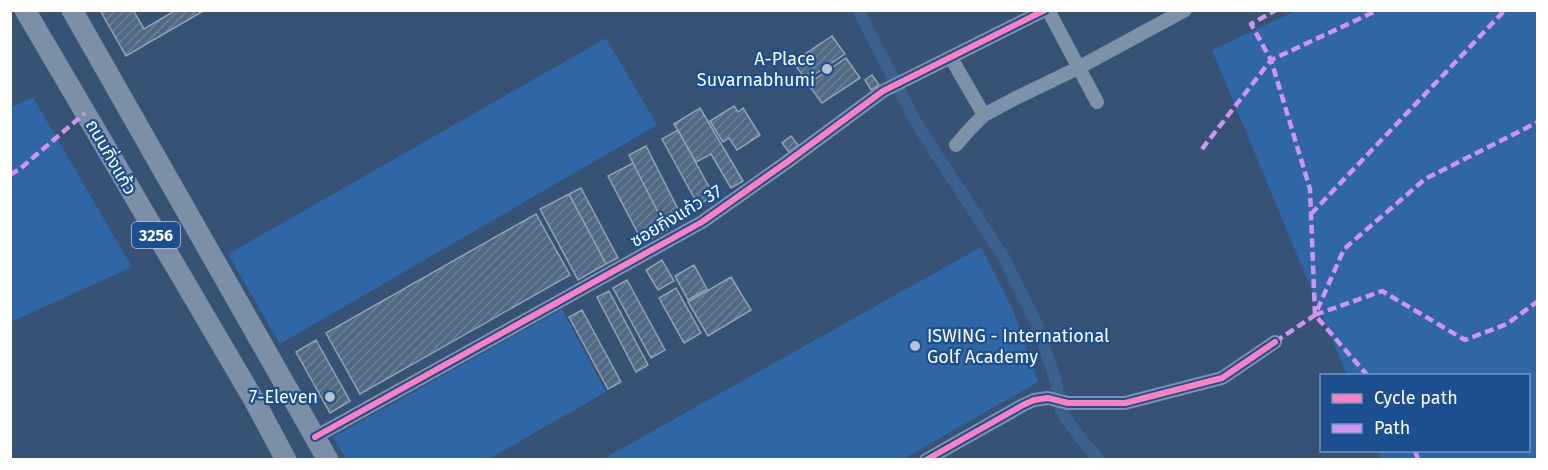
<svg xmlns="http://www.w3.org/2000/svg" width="1548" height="470" font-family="'Fira Sans','Noto Sans Thai',sans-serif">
<defs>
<pattern id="building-hatch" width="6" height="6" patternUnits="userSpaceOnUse" patternTransform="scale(1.5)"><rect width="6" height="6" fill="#526984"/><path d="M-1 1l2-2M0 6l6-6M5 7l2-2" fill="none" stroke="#6c8096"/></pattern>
</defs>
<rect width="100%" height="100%" fill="#365274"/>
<path fill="#2f66a5" d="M1295,11H1537V459H1381L1378,451L1528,450V376L1347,375L1212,50Z
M606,38L657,125L280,344L228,254Z
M33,97L132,267L11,322V107Z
M981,247L1013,310L1038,382L903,459H603Z
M562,309L606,392L489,459H346L333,437Z"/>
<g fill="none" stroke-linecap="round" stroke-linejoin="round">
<path stroke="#3b618d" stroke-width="12" d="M858,10L918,126L1003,256L1035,320L1056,381L1061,411L1081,439L1099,460"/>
</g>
<path fill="url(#building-hatch)" stroke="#92a2b6" stroke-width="1.5" d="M100,10H133L144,29L176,10H205L126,56Z
M832,36L845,54L806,80L793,62Z
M846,58L860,78L822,103L808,84Z
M872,75L879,85L871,90L865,80Z
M734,106L738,112L743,108L760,135L737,150L729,138L723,142L710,121Z
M700,108L743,181L731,188L711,154L696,162L674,124Z
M678,130L714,196L698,205L662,139Z
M791,136L798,145L789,152L782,143Z
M646,146L680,213L663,222L629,155Z
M633,163L667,230L643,243L608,176Z
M581,188L618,258L606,264L569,194Z
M569,194L606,264L578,280L540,209Z
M536,214L570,275L360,394L326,333Z
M662,260L674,281L658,290L646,270Z
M694,265L707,289L688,300L675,276Z
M731,277L751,310L708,336L688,302Z
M627,280L665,350L651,358L613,288Z
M676,288L701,333L684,343L659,298Z
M609,291L648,365L636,372L597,297Z
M582,310L621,382L608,389L569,317Z
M316,340L350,401L330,413L296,352Z"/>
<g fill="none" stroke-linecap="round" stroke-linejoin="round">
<path stroke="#7d92a8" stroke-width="14" d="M1048,10L1097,102
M951,58L984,115
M956,145L970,129L984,115L1016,98L1078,68L1185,10
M315,437L702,222L787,162L883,91L1045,10
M926,460L1023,405L1034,400L1048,398L1068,403H1125L1222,378L1275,342"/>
<path stroke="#7d8ea7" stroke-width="21" d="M25,10L254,400L286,460
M72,10L328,460"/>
<path stroke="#d193ec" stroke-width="4.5" stroke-dasharray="9 4.5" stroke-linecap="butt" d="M1202,149L1271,60L1251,24L1276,10
M10,175L21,168L85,113
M1311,214L1505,10
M1315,315L1382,291L1465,340L1507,324L1538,301
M1275,342L1315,315L1344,249L1425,179L1538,122
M1368,376L1315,315L1310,189L1271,60L1378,10
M1415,450L1418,460"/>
<defs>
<path id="cycleway" d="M315,437L702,222L787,162L883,91L1045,10
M926,460L1023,405L1034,400L1048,398L1068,403H1125L1222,378L1275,342"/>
</defs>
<use href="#cycleway" stroke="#1b4f8f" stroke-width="10"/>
<use href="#cycleway" stroke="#ff80c0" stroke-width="6"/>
</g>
<g fill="#b9c2ce" stroke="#1b4f8f" stroke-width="2">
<circle cx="827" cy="69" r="6"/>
<circle cx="915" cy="346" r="6"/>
<circle cx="330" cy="397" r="6"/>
</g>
<g text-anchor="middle" stroke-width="4.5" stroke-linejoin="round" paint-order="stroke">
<rect fill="#1b4f8f" stroke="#bbcadd" stroke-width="1.5" x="132" y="222" width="48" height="26" rx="4.5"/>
<g font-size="16" font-weight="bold" fill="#fff">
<text x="156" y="241">3256</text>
</g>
<g font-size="18" fill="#fff" stroke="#1b4f8f" text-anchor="end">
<text x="815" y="65">A-Place<tspan x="815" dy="21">Suvarnabhumi</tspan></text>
<text x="927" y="342" text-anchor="start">ISWING - International<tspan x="927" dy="21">Golf Academy</tspan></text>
<text x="318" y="403">7-Eleven</text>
</g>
<g font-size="18" fill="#fff" stroke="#1b4f8f">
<text transform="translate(111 157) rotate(60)" y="6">ถนนกิ่งแก้ว</text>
<text transform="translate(676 216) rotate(-31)" y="6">ซอยกิ่งแก้ว 37</text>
</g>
</g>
<rect width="1548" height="470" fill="none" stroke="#ffffff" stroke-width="24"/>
<rect x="1320" y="374" width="210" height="78" fill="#1b4f8f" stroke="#7695bc" stroke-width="1.5"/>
<rect x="1332" y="394" width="30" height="9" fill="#ff80c0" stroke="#7695bc" stroke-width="1.5"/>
<text x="1374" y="404" font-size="18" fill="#ffffff">Cycle path</text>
<rect x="1332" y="424" width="30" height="9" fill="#d193ec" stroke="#7695bc" stroke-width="1.5"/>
<text x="1374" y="434" font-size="18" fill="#ffffff">Path</text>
</svg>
